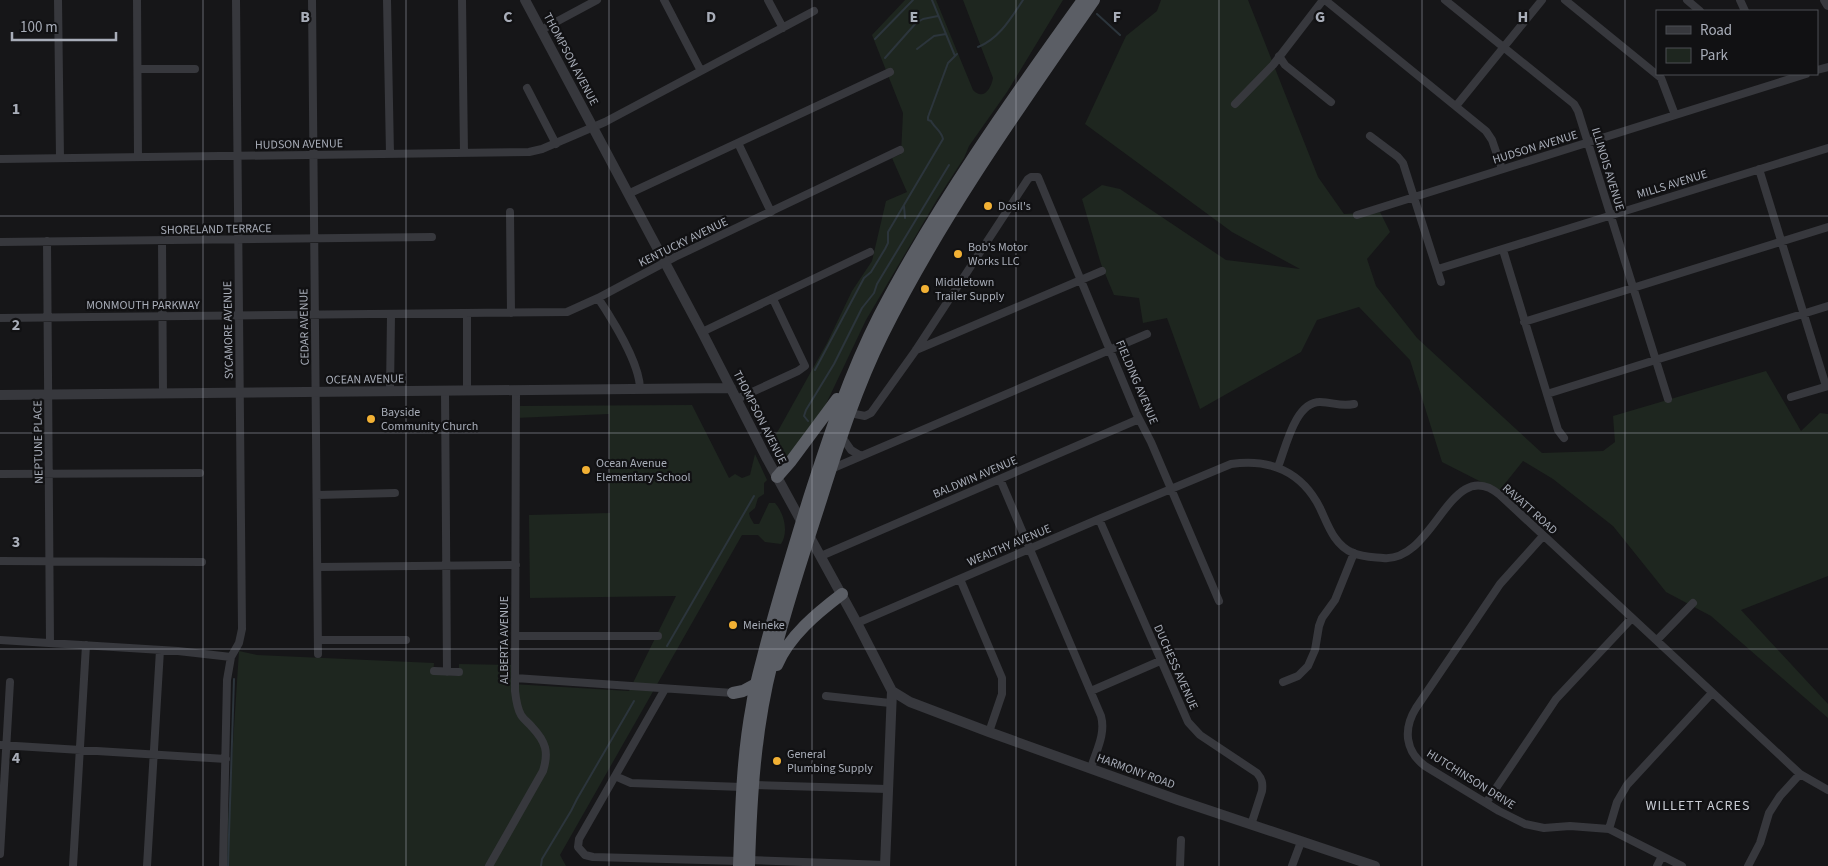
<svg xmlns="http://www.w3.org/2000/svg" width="1828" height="866" font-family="'Source Sans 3',sans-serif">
<rect width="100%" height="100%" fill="#161618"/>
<path fill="#1e261f" d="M905,0H936L973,90C983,101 991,89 993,78L963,0H1063L1007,92L969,146L964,158L938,198L866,320L825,406L786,459L781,460L774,454L769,447L827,343L852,291L872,261L886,201L907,192L892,158L901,154L903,113L872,35Z
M1161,0H1248L1318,177L1344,214L1380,212L1390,232L1367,259L1376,286L1417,338L1542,453L1603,451L1615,442L1613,416L1766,371L1801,431L1820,413L1828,414V576L1741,610L1828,704V718L1711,616L1666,592L1613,526L1553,479L1523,461L1499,491L1442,462L1410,360L1359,307L1317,320L1301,352L1200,409L1167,318L1143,323L1139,298L1114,295L1101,264L1082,199L1102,185L1120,189L1226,260L1300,269L1232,232L1085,124L1126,36L1157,11Z
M692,405L729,478L735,474L742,478L750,475L755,454L767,480L764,483V494L758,498L755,508L749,513L750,517L754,524H759L769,503H775C784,513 789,532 781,544L765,542L758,535H742L560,855L566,866H225L239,651L257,655L434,663L433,674L459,676V664L511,665L512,684L629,691L676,596L530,598L529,515L610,513L609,414L515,418V406Z"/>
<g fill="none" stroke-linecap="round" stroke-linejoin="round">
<path stroke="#2c353c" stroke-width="2" d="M932,0L955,56
M1097,14L1120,35
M875,39L913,0
M978,47C999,39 1011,18 1023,0
M917,49L934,36L946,34
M885,58L916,23L923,19L938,16
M904,206L905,218
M815,370L864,278L871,272L885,249L888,243V232L943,139C942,132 934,127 931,121L928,120V117L948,63L957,54
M808,421L804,416L806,410L834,364L862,308L874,293L877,284L949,165
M667,646L754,496
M228,866L234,679
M541,866L542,859L571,811L577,799L634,701"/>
<path stroke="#37383d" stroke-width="8" d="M58,0L60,158
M137,0L138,157
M312,0L318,654
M387,0L390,154
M462,0L464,153
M664,0L701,71
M768,0L783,28
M1325,0L1486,131L1492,140L1502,169
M1445,0L1574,104L1578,111L1668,399
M1565,0L1661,78L1675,115
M1687,0L1700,11
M1740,0L1745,11
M541,30L597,0
M1279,56L1285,65L1331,102
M138,69H195
M1817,70L1828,67
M527,88L556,144
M1235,104L1273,65L1323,0
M1456,106L1542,0
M1370,136L1398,157L1403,163L1441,282
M738,143L771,212
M0,159L529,152L542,149L605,122L814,11
M1759,169L1826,386
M628,194L890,72
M510,212L511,313
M1357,215L1806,74
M47,241L50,643
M162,241L163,394
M0,242L432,237
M1503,250L1558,430L1564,438
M1438,269L1828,148
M598,298C612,319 640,364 640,389
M467,313V391
M0,318L567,312L598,298L675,257L900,150
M1524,322L1828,227
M702,332L870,252
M916,350L1102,271
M390,391L391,315
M445,391L447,672
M1547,394L1828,306
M1791,397L1828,386
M737,399L798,371L805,366L773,299
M850,413L865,416L871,413L916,350L1028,179L1031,177H1038L1136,413L1151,442L1219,601
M842,437L851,450L861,456
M1278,467C1286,447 1295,402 1320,402C1334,402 1339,407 1354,404
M831,469L1147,334
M0,474L200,473
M1000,479L1101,716C1106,734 1096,751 1091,768
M317,495L395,493
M1099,519L1188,722L1200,735L1257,773C1262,779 1263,783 1262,791L1251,825
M1543,536L1500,584L1416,708C1403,729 1405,751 1425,766L1499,811L1525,824L1544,828L1570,826L1609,829L1682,866
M821,556L1139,419
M0,561L202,562
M318,567L516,565
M960,579L1002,678V694L989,732
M857,623L1099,519L1231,464C1270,458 1302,472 1320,508C1328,525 1334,545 1353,553C1362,557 1374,557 1383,558C1435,563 1450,453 1500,495L1800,774L1828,790
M516,636H658
M0,640L178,651L231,657
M318,640H406
M1657,640L1693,603
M434,671L459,672
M515,678L733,693
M1283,682L1298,676L1308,666L1315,650L1319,626L1322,618L1335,600L1354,553
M665,689L579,839L578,847L585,855L593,857L739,861
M1091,691L1160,661
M826,696L890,703
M0,745L226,759
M615,776L631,783L742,787
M752,785L887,789
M1486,803L1556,699L1632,618
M1609,829L1617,802L1627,785L1712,693
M0,854L10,682
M749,860L885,865
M73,866L86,645
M147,866L160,650
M223,866L227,680L231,657L239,643L242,629L236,0
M489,866L543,771C549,752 546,742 532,727C529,723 524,720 521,715C517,708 516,700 515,691L516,390
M1180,866L1181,840
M1292,866L1301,842
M1657,866L1662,856
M1748,866L1760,843L1769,813L1780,796L1800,774"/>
<path stroke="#37383d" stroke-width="10" d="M525,0L702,332L766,457L857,623L892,691L885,866
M1825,0L1828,5
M0,395L731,388
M892,691L910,702L989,732L1178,800L1375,866"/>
<path stroke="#5b5e65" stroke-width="12" d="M777,477L791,461L837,399
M777,665C789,636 817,613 842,594
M733,693L743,691L756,684
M739,866C741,812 742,758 752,705C755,684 761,665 766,645C779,595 794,547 809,498C829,436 849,375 879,316C936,206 1011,100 1083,0
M749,866C751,798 755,729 772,663C785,609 803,556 820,503C838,446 856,388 883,334C942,216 1019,108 1094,0"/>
</g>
<path fill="none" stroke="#a8adb8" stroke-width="1" stroke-opacity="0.55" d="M203,0V866M406,0V866M609,0V866M812,0V866M1016,0V866M1219,0V866M1422,0V866M1625,0V866M0,216H1828M0,433H1828M0,649H1828"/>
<g fill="#f2b134" stroke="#111113" stroke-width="2">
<circle cx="988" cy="206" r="5"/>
<circle cx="958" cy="254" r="5"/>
<circle cx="925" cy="289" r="5"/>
<circle cx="371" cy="419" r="5"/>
<circle cx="586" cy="470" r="5"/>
<circle cx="733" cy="625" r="5"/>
<circle cx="777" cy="761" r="5"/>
</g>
<g text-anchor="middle" stroke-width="4.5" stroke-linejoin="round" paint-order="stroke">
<g font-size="12" fill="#a8adb8" stroke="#111113">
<text transform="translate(571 59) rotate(62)" y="4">THOMPSON AVENUE</text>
<text transform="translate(299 144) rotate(-1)" y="4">HUDSON AVENUE</text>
<text transform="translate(1535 147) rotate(-17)" y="4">HUDSON AVENUE</text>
<text transform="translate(1608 169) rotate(73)" y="4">ILLINOIS AVENUE</text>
<text transform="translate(1672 184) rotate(-17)" y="4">MILLS AVENUE</text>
<text transform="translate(216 229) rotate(-1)" y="4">SHORELAND TERRACE</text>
<text transform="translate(683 242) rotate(-26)" y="4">KENTUCKY AVENUE</text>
<text x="143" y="309">MONMOUTH PARKWAY</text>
<text transform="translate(304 327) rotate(-91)" y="4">CEDAR AVENUE</text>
<text transform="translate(228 330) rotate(-91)" y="4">SYCAMORE AVENUE</text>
<text transform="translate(365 379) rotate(-1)" y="4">OCEAN AVENUE</text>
<text transform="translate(1137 382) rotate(67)" y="4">FIELDING AVENUE</text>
<text transform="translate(760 417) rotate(63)" y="4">THOMPSON AVENUE</text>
<text transform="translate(38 442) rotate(-91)" y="4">NEPTUNE PLACE</text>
<text transform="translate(975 477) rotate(-23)" y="4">BALDWIN AVENUE</text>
<text transform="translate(1530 509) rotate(42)" y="4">RAVATT ROAD</text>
<text transform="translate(1009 545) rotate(-23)" y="4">WEALTHY AVENUE</text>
<text transform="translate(504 640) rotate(-90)" y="4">ALBERTA AVENUE</text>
<text transform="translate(1176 667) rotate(66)" y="4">DUCHESS AVENUE</text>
<text transform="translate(1136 771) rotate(20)" y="4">HARMONY ROAD</text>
<text transform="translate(1471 779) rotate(32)" y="4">HUTCHINSON DRIVE</text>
</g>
<g font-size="12" fill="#a8adb8" stroke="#111113" text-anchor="start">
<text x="998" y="210">Dosil's</text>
<text x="968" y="251">Bob's Motor<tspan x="968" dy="14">Works LLC</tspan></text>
<text x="935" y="286">Middletown<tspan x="935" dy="14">Trailer Supply</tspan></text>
<text x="381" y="416">Bayside<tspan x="381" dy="14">Community Church</tspan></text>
<text x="596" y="467">Ocean Avenue<tspan x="596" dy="14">Elementary School</tspan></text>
<text x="743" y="629">Meineke</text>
<text x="787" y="758">General<tspan x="787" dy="14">Plumbing Supply</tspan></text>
</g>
<g font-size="14" letter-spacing="1" fill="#c9ccd4" stroke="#111113">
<text x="1698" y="810">WILLETT ACRES</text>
</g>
</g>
<g font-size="16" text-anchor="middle" font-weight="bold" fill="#a8adb8" stroke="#111113" stroke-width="4.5" stroke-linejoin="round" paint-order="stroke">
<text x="305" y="22">B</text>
<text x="508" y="22">C</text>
<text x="711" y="22">D</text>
<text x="914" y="22">E</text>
<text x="1117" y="22">F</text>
<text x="1320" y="22">G</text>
<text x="1523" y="22">H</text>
<text x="16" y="114">1</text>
<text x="16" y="330">2</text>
<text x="16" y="547">3</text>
<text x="16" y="763">4</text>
</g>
<rect x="1656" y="10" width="162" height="65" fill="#111113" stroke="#4d4f55"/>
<rect x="1666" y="26" width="25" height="8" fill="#37383d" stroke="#4d4f55"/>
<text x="1700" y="35" font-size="15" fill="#a8adb8">Road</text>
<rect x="1666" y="48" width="25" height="15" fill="#1e261f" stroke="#4d4f55"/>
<text x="1700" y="60" font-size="15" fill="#a8adb8">Park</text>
<path d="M12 32v8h104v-8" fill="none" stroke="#a8adb8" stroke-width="2.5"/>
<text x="20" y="32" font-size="15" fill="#a8adb8" stroke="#111113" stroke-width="4" paint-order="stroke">100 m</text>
</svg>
